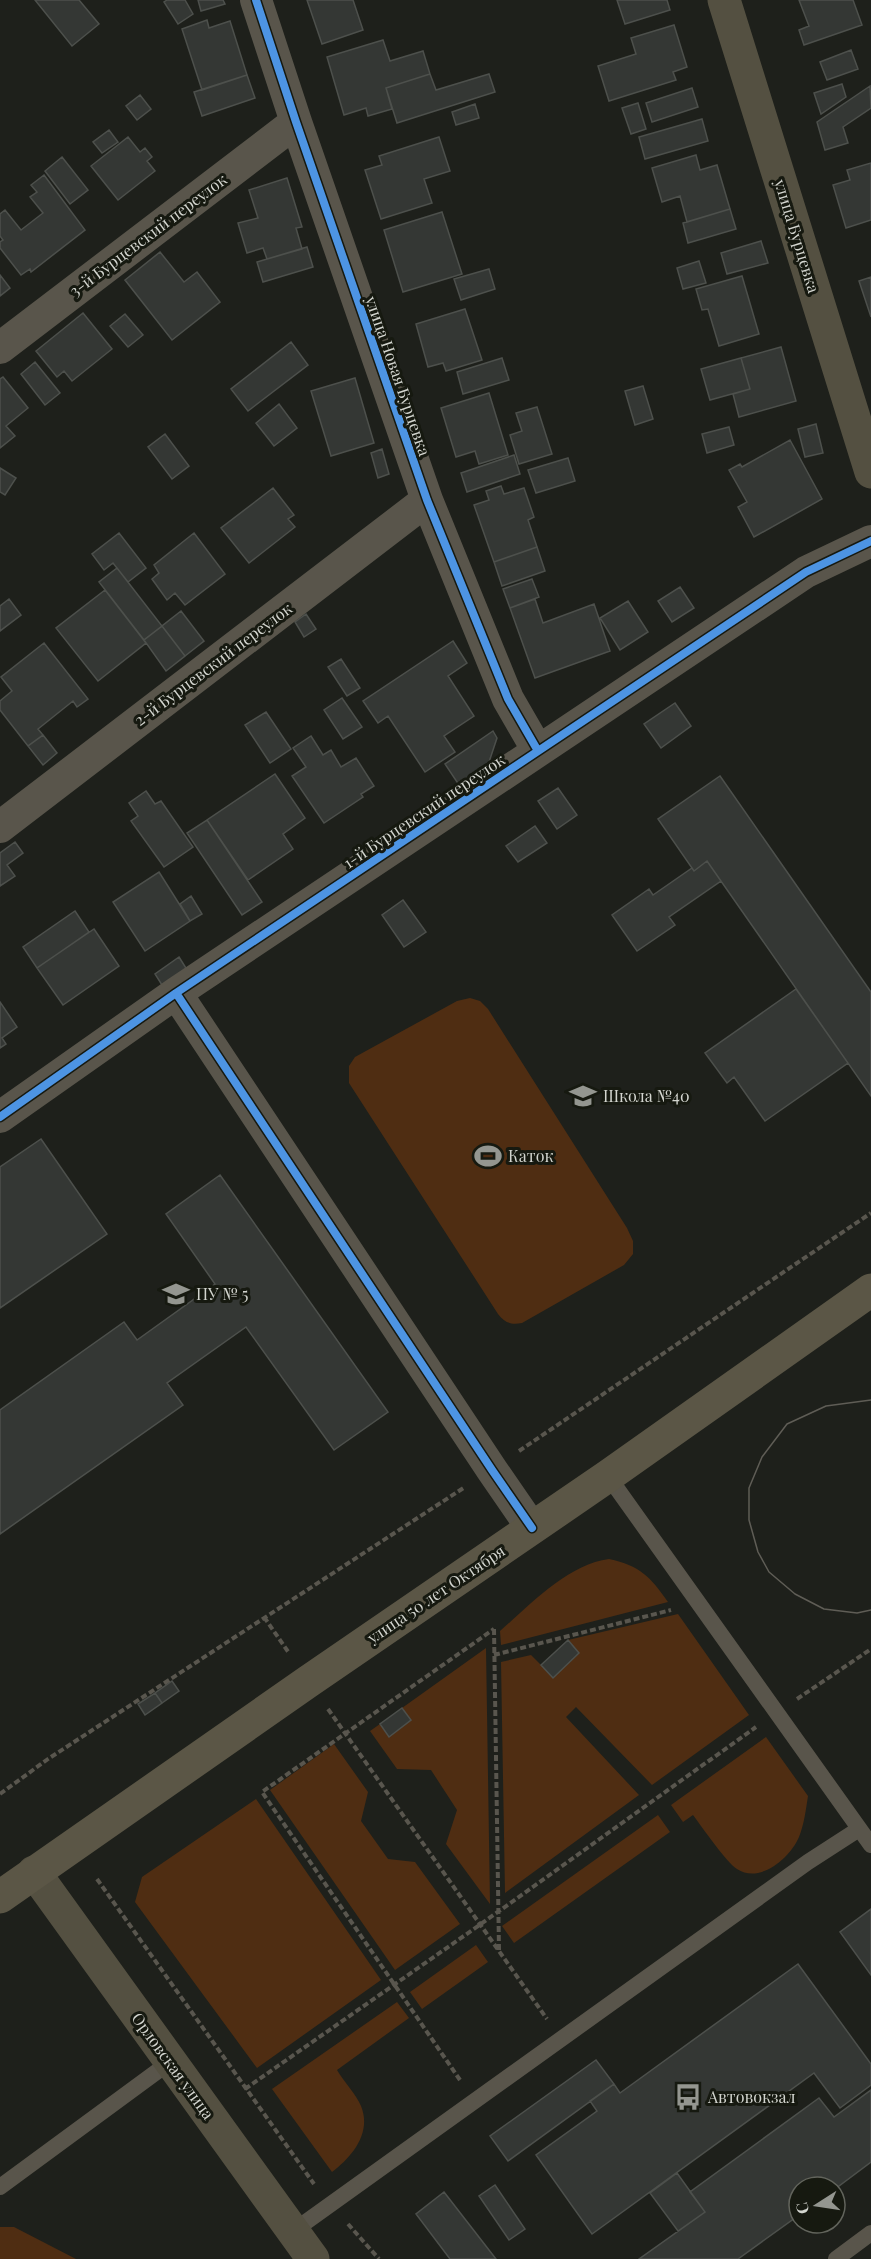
<svg xmlns="http://www.w3.org/2000/svg" width="871" height="2259" font-family="'Playfair Display',serif">
<rect width="100%" height="100%" fill="#1e201b"/>
<path fill="#4f2d12" d="M470,998L480,1001L488,1009L627,1228L633,1241V1254L624,1265L522,1323C511,1325 505,1323 498,1314L349,1083V1066L355,1057L457,1001Z
M609,1559C640,1566 650,1576 668,1602L501,1645L500,1631C530,1605 568,1564 609,1559Z
M678,1614L749,1715L652,1785L576,1707L566,1717L639,1795L505,1893L501,1662L531,1655L553,1677L579,1653L568,1640Z
M486,1648L490,1904L446,1844L457,1810L431,1770L397,1769L370,1731L380,1724L389,1736L411,1720L402,1708Z
M766,1737L808,1796C806,1809 804,1825 799,1837C790,1858 760,1884 737,1869C727,1863 702,1827 693,1815L683,1822L671,1805Z
M334,1744L368,1792L361,1821L388,1859L415,1862L460,1924L395,1970L270,1790Z
M256,1799L381,1980L257,2068L135,1902L142,1877Z
M658,1815L670,1832L514,1943L502,1926Z
M476,1945L488,1962L422,2009L410,1992Z
M397,2002L409,2018L337,2070C344,2082 356,2094 361,2106C372,2133 352,2157 332,2172L272,2089Z
M0,2227H14L76,2259H0Z"/>
<path fill="#343734" stroke="#4d504c" stroke-width="1.5" d="M35,0H79L99,24L72,46Z
M167,0H185L193,14L178,24L164,2Z
M198,0H223L225,4L201,11Z
M307,0H353L363,30L322,44Z
M617,0H667L670,10L625,24Z
M799,0H853L862,25L804,45L799,30L809,26Z
M207,20L209,28L230,21L247,75L202,90L182,29Z
M674,25L687,67L673,72L676,80L609,101L598,66L636,54L631,38Z
M383,40L390,61L423,51L430,74L386,88L392,109L368,116L366,108L344,115L327,57Z
M851,50L858,69L827,80L820,62Z
M430,74L436,90L489,74L495,92L397,123L386,88Z
M247,75L255,98L202,116L194,92Z
M842,84L846,97L821,114L814,93Z
M870,86L871,108L843,127L848,143L825,150L817,122Z
M692,88L698,107L652,122L646,103Z
M140,95L151,109L137,120L126,106Z
M638,103L646,129L631,134L622,108Z
M475,104L479,118L456,125L452,112Z
M702,119L708,141L645,159L639,137Z
M109,130L118,142L102,153L93,142Z
M128,137L140,152L145,148L152,157L147,161L155,171L118,200L91,166Z
M439,137L450,171L424,179L432,203L381,219L365,170L382,165L379,156Z
M696,155L700,170L717,165L730,209L687,222L680,196L662,202L652,168Z
M62,157L88,190L70,204L45,171Z
M871,163V220L846,228L833,185L850,180L847,170Z
M44,175L85,230L31,272L30,269L21,275L0,248V242L3,240L0,236V214L5,210L21,230L43,213L30,197L37,192L31,185Z
M287,178L302,227L296,228L302,249L267,259L263,248L247,253L238,223L258,218L249,190Z
M730,209L736,229L688,243L683,223Z
M442,212L462,274L403,292L384,230Z
M761,241L768,263L727,274L721,253Z
M307,247L313,267L263,282L257,262Z
M160,252L184,282L197,272L220,302L172,340L125,280Z
M699,261L706,283L683,289L677,268Z
M489,269L495,289L461,300L454,279Z
M0,275L10,288L0,296Z
M742,276L759,334L719,346L708,309L702,310L696,289Z
M871,277V317L859,281Z
M465,309L482,360L446,371L443,363L428,367L416,324Z
M83,313L112,349L72,381L64,371L57,377L36,351Z
M125,314L143,335L128,347L110,326Z
M291,342L308,365L248,411L231,389Z
M781,347L796,401L739,417L733,394L750,389L741,358Z
M502,358L509,380L463,394L457,372Z
M741,358L750,389L710,400L701,369Z
M35,362L60,393L45,405L21,374Z
M3,377L28,408L6,426L15,436L0,448V379Z
M355,378L374,443L331,456L311,391Z
M643,386L653,419L635,425L625,391Z
M489,393L508,455L479,464L475,451L456,457L441,408Z
M279,404L297,428L274,446L256,423Z
M537,407L552,454L519,464L510,435L522,431L516,413Z
M816,424L823,453L805,457L798,429Z
M729,427L734,445L707,453L702,434Z
M165,434L189,466L172,479L148,447Z
M790,440L822,499L754,537L738,507L747,502L729,470L740,464L742,467Z
M382,449L389,474L378,478L371,453Z
M514,455L520,474L467,492L461,473Z
M568,458L575,481L536,493L528,470Z
M0,468L16,478L5,495L0,492Z
M501,486L504,494L524,488L534,517L528,520L537,547L494,562L474,505L489,500L486,491Z
M273,488L294,515L288,519L295,527L249,563L221,528Z
M119,533L146,568L128,582L113,563L104,570L92,554Z
M194,533L225,574L185,605L175,593L167,600L152,579L159,573L154,565Z
M537,547L545,571L502,586L494,562Z
M117,568L162,626L144,640L99,582Z
M532,579L539,597L510,608L503,589Z
M680,587L694,608L672,622L658,601Z
M105,590L146,643L98,681L56,628Z
M9,599L21,615L0,631V606Z
M535,599L543,623L594,604L610,651L535,678L510,608Z
M628,601L648,632L620,650L600,618Z
M181,611L204,641L185,656L162,626Z
M306,614L316,629L304,637L295,622Z
M162,626L185,656L166,671L144,640Z
M453,641L467,663L448,676L474,716L444,736L455,752L425,772L388,716L378,723L363,701Z
M44,643L88,699L77,707L73,701L38,729L43,735L28,746L0,710V701L12,691L1,677Z
M341,659L360,688L347,696L328,667Z
M342,698L362,727L343,739L324,710Z
M675,703L691,726L661,748L644,724Z
M266,712L291,749L270,763L245,725Z
M493,731L497,738L488,765L459,785L445,764Z
M43,735L57,753L43,765L28,746Z
M311,736L323,755L331,750L341,767L356,758L374,786L361,794L363,797L324,823L292,776L306,767L293,748Z
M275,774L305,818L283,834L293,849L248,880L207,820Z
M720,776L871,992V1096L707,861L694,871L658,819Z
M558,788L577,815L557,829L538,801Z
M146,791L155,804L161,801L193,847L164,867L131,821L138,816L129,803Z
M207,820L262,902L242,915L187,833Z
M535,826L547,843L518,862L506,846Z
M15,842L23,853L7,865L15,876L0,886V853Z
M707,861L721,881L669,917L675,925L637,951L612,915L649,889L653,895L692,868L694,871Z
M159,872L190,921L145,951L113,902Z
M191,896L202,914L190,921L180,904Z
M403,900L426,932L404,947L382,915Z
M75,911L89,932L37,968L23,947Z
M94,929L119,966L63,1005L37,968Z
M179,957L191,976L167,993L155,974Z
M796,989L848,1063L765,1121L734,1077L727,1083L705,1053Z
M0,1002L17,1027L2,1038L6,1044L0,1048Z
M41,1139L107,1234L0,1308V1167Z
M220,1175L388,1412L334,1450L246,1327L167,1383L183,1405L0,1534V1410L124,1322L137,1340L215,1284L166,1214Z
M568,1640L579,1653L553,1678L541,1665Z
M172,1681L179,1691L162,1703L155,1693Z
M155,1693L162,1703L145,1715L138,1704Z
M402,1708L411,1720L389,1737L380,1724Z
M871,1909V1975L840,1932Z
M798,1964L871,2064V2085L840,2108L814,2073L592,2234L536,2155L597,2111L590,2101L614,2084L620,2093Z
M596,2060L614,2084L508,2161L490,2136Z
M871,2090V2162L835,2189L799,2187V2215L738,2259H639L705,2212L690,2192L819,2098L834,2117Z
M677,2173L705,2212L678,2231L650,2193Z
M495,2185L525,2229L509,2240L479,2196Z
M444,2192L496,2259H450L416,2214Z"/>
<g fill="none" stroke-linecap="round" stroke-linejoin="round">
<path stroke="#59564e" stroke-width="4" stroke-dasharray="6 3" stroke-linecap="butt" d="M519,1451L871,1213
M264,1617L289,1653
M494,1629L499,1950
M494,1655L671,1610
M797,1699L871,1649
M328,1709L547,2019
M0,1794L48,1759L465,1487
M97,1879L314,2184
M460,2080L262,1792L494,1629
M245,2089L481,1924L756,1727
M348,2224L379,2259"/>
<path stroke="#59554b" stroke-width="16" d="M608,1476L871,1845
M0,2187L170,2062
M292,2232L808,1862L859,1829
M836,2259L871,2233"/>
<path stroke="#59554b" stroke-width="32" d="M256,0L296,122L427,500L508,699L538,751
M0,348L296,122
M0,827L427,500
M176,993L492,1470L532,1528
M0,1117L176,993L806,572L871,541"/>
<path stroke="#545041" stroke-width="33" d="M724,0L871,472
M34,1872L313,2259"/>
<path stroke="#5b5646" stroke-width="33" d="M0,1897L309,1681L608,1476L871,1290"/>
<path stroke="#5f5d56" stroke-width="1.5" d="M871,1400L826,1406L787,1424L762,1457L749,1488V1520L758,1552L769,1572L795,1594L824,1609L857,1613L871,1610"/>
<defs>
<path id="cycleway" d="M256,0L296,122L427,500L508,699L538,751
M176,993L492,1470L532,1528
M0,1117L176,993L806,572L871,541"/>
</defs>
<use href="#cycleway" stroke="#161910" stroke-width="11"/>
<use href="#cycleway" stroke="#4d94e3" stroke-width="8"/>
</g>
<defs>
<symbol id="school-bare" viewBox="-9 -9 18 18"><path d="M0-5L7-2L0 1L-7-2ZM-4 1L0 2.5L4 1V4Q0 6-4 4Z" fill="#949690" stroke="#161910" stroke-width="2.5" paint-order="stroke"/></symbol>
<symbol id="stadium-bare" viewBox="-9 -9 18 18"><path d="M0-5a6.5 5 0 1 0 0 10a6.5 5 0 1 0 0-10ZM-3.5-1.8h7v3.6h-7Z" fill="#949690" stroke="#161910" stroke-width="2.5" paint-order="stroke"/></symbol>
<symbol id="bus-bare" viewBox="-9 -9 18 18"><path d="M-5-6H5V4H4V6H2V4H-2V6H-4V4H-5ZM-3.5-4V0h7V-4ZM-3.5 1.2v1.5H-2V1.2ZM2 1.2v1.5H3.5V1.2Z" fill="#949690" stroke="#161910" stroke-width="2.5" paint-order="stroke"/></symbol>
</defs>
<g fill-rule="evenodd">
<use href="#school-bare" x="564" y="1077" width="38" height="38"/>
<use href="#stadium-bare" x="469" y="1137" width="38" height="38"/>
<use href="#school-bare" x="157" y="1275" width="38" height="38"/>
<use href="#bus-bare" x="669" y="2078" width="38" height="38"/>
</g>
<g text-anchor="middle" stroke-width="6" stroke-linejoin="round" paint-order="stroke">
<g font-size="16" fill="#d3d5cf" stroke="#161910">
<text transform="translate(148 235) rotate(-37)" y="6">3-й Бурцевский переулок</text>
<text transform="translate(797 236) rotate(73)" y="6">улица Бурцевка</text>
<text transform="translate(398 376) rotate(71)" y="6">улица Новая Бурцевка</text>
<text transform="translate(213 664) rotate(-37)" y="6">2-й Бурцевский переулок</text>
<text transform="translate(424 811) rotate(-34)" y="6">1-й Бурцевский переулок</text>
<text transform="translate(436 1594) rotate(-34)" y="6">улица 50 лет Октября</text>
<text transform="translate(173 2066) rotate(54)" y="6">Орловская улица</text>
</g>
<g font-size="16" fill="#d3d5cf" stroke="#161910" text-anchor="start">
<text x="603" y="1102">Школа №40</text>
<text x="508" y="1162">Каток</text>
<text x="196" y="1300">ПУ № 5</text>
<text x="708" y="2103">Автовокзал</text>
</g>
</g>
<g transform="translate(817 2205) rotate(258)"><circle r="28" fill="#161910" stroke="#62645c" stroke-width="1.5"/>
<path d="M0-4.5L10 22L0 15L-10 22Z" fill="#949690"/>
<text y="-9" font-size="16" font-weight="bold" text-anchor="middle" fill="#d3d5cf">С</text>
</g>
</svg>
